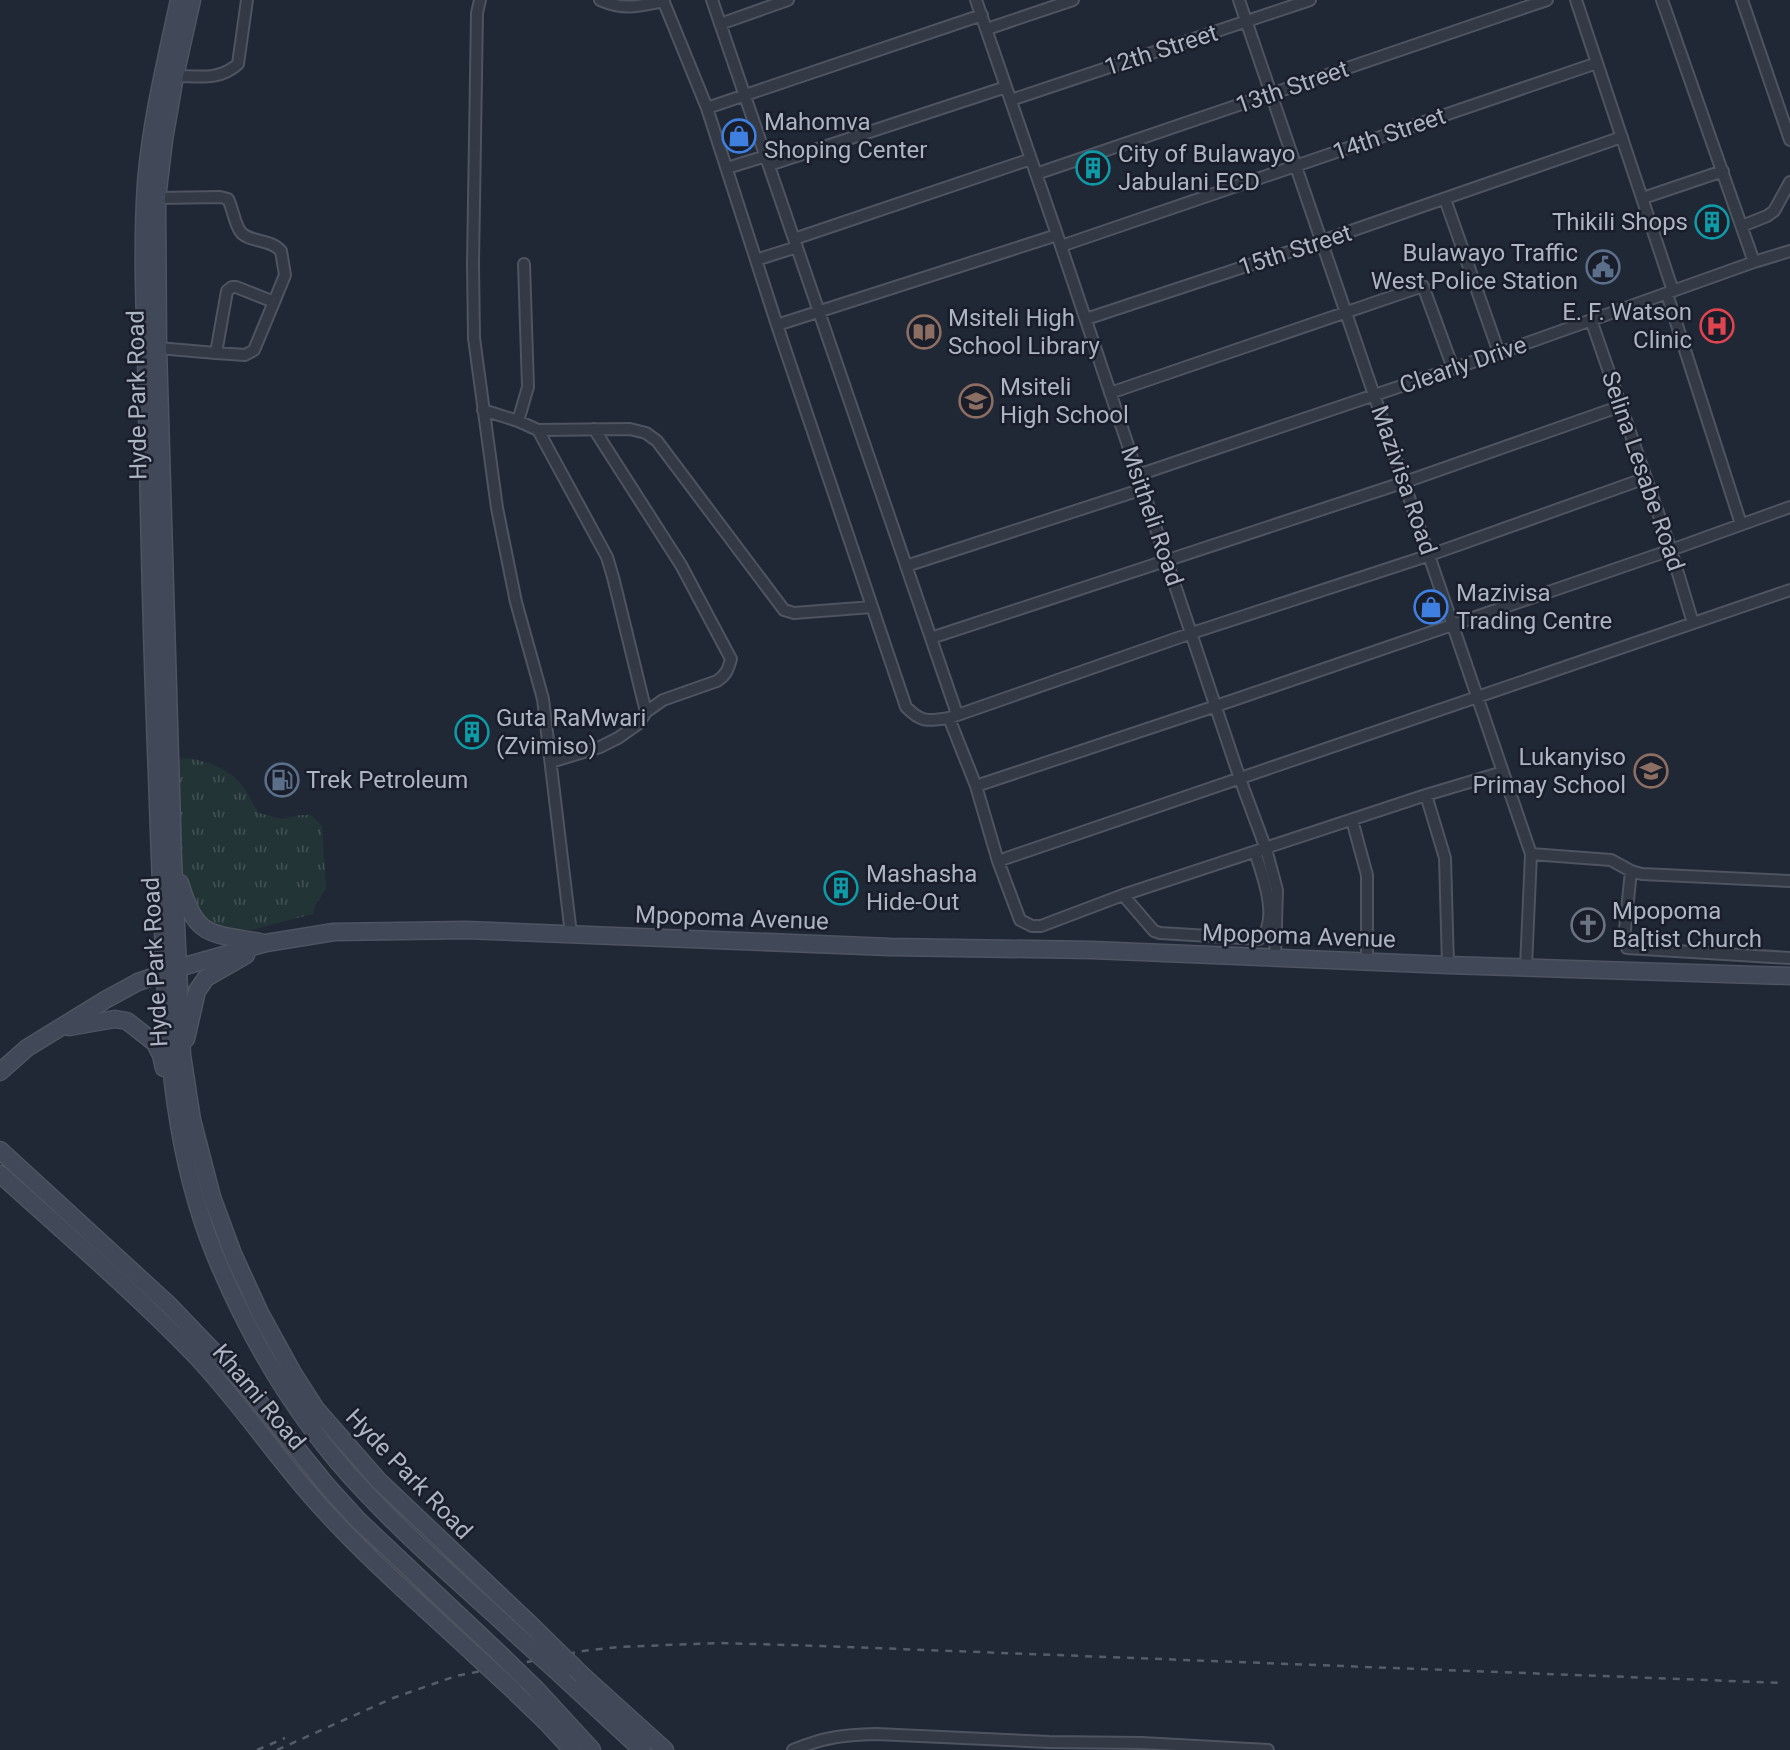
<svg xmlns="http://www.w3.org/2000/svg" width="1790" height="1750" font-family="Roboto,sans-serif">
<defs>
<pattern id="grass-tufts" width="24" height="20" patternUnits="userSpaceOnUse" patternTransform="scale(1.75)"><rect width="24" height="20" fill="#233437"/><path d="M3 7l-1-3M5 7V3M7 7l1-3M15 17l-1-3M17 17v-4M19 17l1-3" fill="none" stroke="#404f52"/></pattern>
</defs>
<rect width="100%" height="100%" fill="#202735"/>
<path fill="url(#grass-tufts)" d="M183,758C203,759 228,768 241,784C248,792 252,804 259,813L281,819L300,815H311L322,826L326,888L315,906L313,914L239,933L220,932L193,911L177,852V761Z"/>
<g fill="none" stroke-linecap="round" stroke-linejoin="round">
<defs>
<path id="street" d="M480,0L477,13L473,264L474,338L497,508L516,602L543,699L571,934
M600,0C625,11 639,6 664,1
M663,0L707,108L777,325L906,707C922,723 927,721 949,718L1192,633L1430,555L1646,478
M712,0L957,714
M976,0L1061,246L1240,779L1266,849L1277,890L1275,958
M1239,0L1531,854L1526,967
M1576,0L1673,291
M1662,0L1754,262
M1742,0L1790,140
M720,24L788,0
M987,29L1073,0
M175,76C199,76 219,81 238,64L247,0
M1011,100L1310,0
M707,108L982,15
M769,165L1006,87
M727,168L766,156
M1036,174L1547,0
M157,198L220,197L228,199C233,209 234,222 240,231C248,243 270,238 281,251L285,275L274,302L236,287H232L227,291L216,353L158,348
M1643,198L1723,171
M1445,199L1499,353
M1742,226L1767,216L1774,211L1790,182
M794,239L1031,159
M1061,246L1597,63
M756,260L797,247
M1667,294L1741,524
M1086,319L1322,241L1622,137
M1591,320L1671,550L1693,623
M777,325L1057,235
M216,353L245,355L254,350L274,302
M1110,393L1423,286L1453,368
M483,410L518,421L538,430L630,429L646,433L657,441L784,610L794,613L872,607
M518,421L528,387L524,264
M538,430L607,557L613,577L646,712
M1138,475L1499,353L1754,262L1790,251
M906,566L1143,489
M931,638L1405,482L1621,406
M949,718L976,786L998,861L1020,920L1032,926H1041L1123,895L1426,795L1503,772
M551,762L600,747L618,738L638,724L646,712L663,700L717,681C726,675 728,670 731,659L681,565L594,429
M976,786L1216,706L1671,550L1790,507
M1426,795L1445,858L1448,965
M1352,820L1367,875V961
M1531,854L1611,860L1631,871L1642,874L1790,881
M998,861L1790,590
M1631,871L1624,939L1627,948L1790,958
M1123,895L1154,931L1160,933L1259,939C1281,923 1262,873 1255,852
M793,1750C825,1737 842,1735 876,1734L1049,1742L1142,1743L1268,1750"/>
<path id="secondary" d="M179,0C166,60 151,121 146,183C141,256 146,330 147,404C149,528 152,651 157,775C159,834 161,893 164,952C168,1056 175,1157 215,1255C251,1342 301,1425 366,1493C414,1544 468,1590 520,1638
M192,0L175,76L164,140L157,198L158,348L173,859L182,1055L192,1120L212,1197L233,1254L260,1313L293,1373L316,1409L379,1481L532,1626
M180,883C196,938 209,933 260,942
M69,1027L115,1019L127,1021L155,1043L161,1055L164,1068
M186,1039L197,991L206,978L246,955
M0,1072L27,1048L105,1000L138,982L178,968L266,943L334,932L466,930L890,947L1092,950L1448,965L1790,976
M0,1150L169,1305L243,1382L328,1487L358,1520L501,1655
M0,1174C65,1233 133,1291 194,1354C237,1399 271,1450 312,1497C362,1554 420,1604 475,1655
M582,1675L665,1750
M562,1676L642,1750
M536,1689L592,1750
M513,1690L549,1725L572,1750"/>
</defs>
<use href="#street" stroke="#4e5460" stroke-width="14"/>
<use href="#secondary" stroke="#4e5460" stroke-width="19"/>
<use href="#street" stroke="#333945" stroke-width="10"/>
<use href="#secondary" stroke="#414858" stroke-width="16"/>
<path stroke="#555d6c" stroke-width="2.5" stroke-dasharray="7 7" stroke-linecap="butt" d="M257,1750L285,1738
M277,1750L393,1698L456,1676L583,1651L618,1647L719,1643L822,1646L1783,1683"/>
<defs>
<path id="secondary-bridge" d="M532,1626L582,1675
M520,1638L562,1676
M475,1655L513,1690
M501,1655L536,1689"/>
</defs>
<use href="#secondary-bridge" stroke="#4e5460" stroke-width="19" stroke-linecap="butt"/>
<use href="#secondary-bridge" stroke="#414858" stroke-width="16"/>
</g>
<defs>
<symbol id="shop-ring" viewBox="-11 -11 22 22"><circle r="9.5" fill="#191e2a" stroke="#3f7fe0" stroke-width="1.5"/><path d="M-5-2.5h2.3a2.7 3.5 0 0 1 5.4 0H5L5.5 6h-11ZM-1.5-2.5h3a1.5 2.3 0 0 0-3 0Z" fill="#3f7fe0"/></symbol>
<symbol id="building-ring" viewBox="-11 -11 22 22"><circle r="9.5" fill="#191e2a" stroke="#0f9aa8" stroke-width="1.5"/><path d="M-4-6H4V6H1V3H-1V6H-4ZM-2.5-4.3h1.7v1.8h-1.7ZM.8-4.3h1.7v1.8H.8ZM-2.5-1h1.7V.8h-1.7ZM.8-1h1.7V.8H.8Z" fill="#0f9aa8"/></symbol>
<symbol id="civic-ring" viewBox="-11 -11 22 22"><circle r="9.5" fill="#191e2a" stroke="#5c6f8a" stroke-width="1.5"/><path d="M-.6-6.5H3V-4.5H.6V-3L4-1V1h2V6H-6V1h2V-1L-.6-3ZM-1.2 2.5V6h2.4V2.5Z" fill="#5c6f8a"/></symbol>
<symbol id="hospital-ring" viewBox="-11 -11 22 22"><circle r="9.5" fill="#191e2a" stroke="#e0444e" stroke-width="1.5"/><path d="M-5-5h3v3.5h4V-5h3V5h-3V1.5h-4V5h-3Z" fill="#e0444e"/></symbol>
<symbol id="library-ring" viewBox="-11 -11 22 22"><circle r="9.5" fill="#191e2a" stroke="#8d6e63" stroke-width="1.5"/><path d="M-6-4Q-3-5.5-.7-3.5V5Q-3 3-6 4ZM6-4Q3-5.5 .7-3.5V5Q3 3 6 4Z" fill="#8d6e63"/></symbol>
<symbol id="school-ring" viewBox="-11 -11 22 22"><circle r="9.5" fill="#191e2a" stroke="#8d6e63" stroke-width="1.5"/><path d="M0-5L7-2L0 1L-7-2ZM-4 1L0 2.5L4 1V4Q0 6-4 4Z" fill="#8d6e63"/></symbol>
<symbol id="fuel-ring" viewBox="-11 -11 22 22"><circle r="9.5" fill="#191e2a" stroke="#5c6f8a" stroke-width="1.5"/><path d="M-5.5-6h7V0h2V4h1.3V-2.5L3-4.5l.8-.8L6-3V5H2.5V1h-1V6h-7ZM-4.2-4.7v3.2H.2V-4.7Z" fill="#5c6f8a"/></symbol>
<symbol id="church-ring" viewBox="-11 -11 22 22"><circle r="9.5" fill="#191e2a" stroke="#6b7280" stroke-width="1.5"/><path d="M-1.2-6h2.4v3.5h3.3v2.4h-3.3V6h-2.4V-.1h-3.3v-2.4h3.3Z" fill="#6b7280"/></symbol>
</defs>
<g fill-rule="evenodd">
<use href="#shop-ring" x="720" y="117" width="38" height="38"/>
<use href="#building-ring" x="1074" y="149" width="38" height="38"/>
<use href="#building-ring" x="1693" y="203" width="38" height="38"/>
<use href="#civic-ring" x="1584" y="248" width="38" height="38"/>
<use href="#hospital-ring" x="1698" y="307" width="38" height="38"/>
<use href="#library-ring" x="905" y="313" width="38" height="38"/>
<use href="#school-ring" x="957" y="382" width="38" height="38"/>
<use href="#shop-ring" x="1412" y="588" width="38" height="38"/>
<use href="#building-ring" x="453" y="713" width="38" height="38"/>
<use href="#school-ring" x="1632" y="752" width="38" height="38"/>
<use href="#fuel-ring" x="263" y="761" width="38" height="38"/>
<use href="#building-ring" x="822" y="869" width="38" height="38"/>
<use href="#church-ring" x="1569" y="906" width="38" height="38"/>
</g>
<g text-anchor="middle" stroke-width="5" stroke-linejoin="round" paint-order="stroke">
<g font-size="24" fill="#adb4c2" stroke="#191e2a">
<text transform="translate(1161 50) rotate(-18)" y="8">12th Street</text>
<text transform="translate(1292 87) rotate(-19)" y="8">13th Street</text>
<text transform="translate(1389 134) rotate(-19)" y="8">14th Street</text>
<text transform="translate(1295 250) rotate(-18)" y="8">15th Street</text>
<text transform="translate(1463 365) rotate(-19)" y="8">Clearly Drive</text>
<text transform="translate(137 395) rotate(-91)" y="8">Hyde Park Road</text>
<text transform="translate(1643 471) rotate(71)" y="8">Selina Lesabe Road</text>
<text transform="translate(1404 480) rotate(71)" y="8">Mazivisa Road</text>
<text transform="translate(1152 516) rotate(71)" y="8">Msitheli Road</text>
<text transform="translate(732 918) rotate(2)" y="8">Mpopoma Avenue</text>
<text transform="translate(1299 936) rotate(2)" y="8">Mpopoma Avenue</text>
<text transform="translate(155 962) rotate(-93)" y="8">Hyde Park Road</text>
<text transform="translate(259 1397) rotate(50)" y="8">Khami Road</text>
<text transform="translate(409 1474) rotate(46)" y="8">Hyde Park Road</text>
</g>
<g font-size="24" fill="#adb4c2" stroke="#191e2a" text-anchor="start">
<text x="764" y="130">Mahomva<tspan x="764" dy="28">Shoping Center</tspan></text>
<text x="1118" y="162">City of Bulawayo<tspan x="1118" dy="28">Jabulani ECD</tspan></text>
<text x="1688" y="230" text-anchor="end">Thikili Shops</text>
<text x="1578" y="261" text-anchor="end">Bulawayo Traffic<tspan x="1578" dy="28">West Police Station</tspan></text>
<text x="1692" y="320" text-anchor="end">E. F. Watson<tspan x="1692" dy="28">Clinic</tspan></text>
<text x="948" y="326">Msiteli High<tspan x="948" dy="28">School Library</tspan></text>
<text x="1000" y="395">Msiteli<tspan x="1000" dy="28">High School</tspan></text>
<text x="1456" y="601">Mazivisa<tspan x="1456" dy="28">Trading Centre</tspan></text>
<text x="496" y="726">Guta RaMwari<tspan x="496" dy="28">(Zvimiso)</tspan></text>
<text x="1626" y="765" text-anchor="end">Lukanyiso<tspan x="1626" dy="28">Primay School</tspan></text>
<text x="306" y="788">Trek Petroleum</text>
<text x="866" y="882">Mashasha<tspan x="866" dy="28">Hide-Out</tspan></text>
<text x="1612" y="919">Mpopoma<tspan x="1612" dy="28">Ba[tist Church</tspan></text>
</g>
</g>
</svg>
